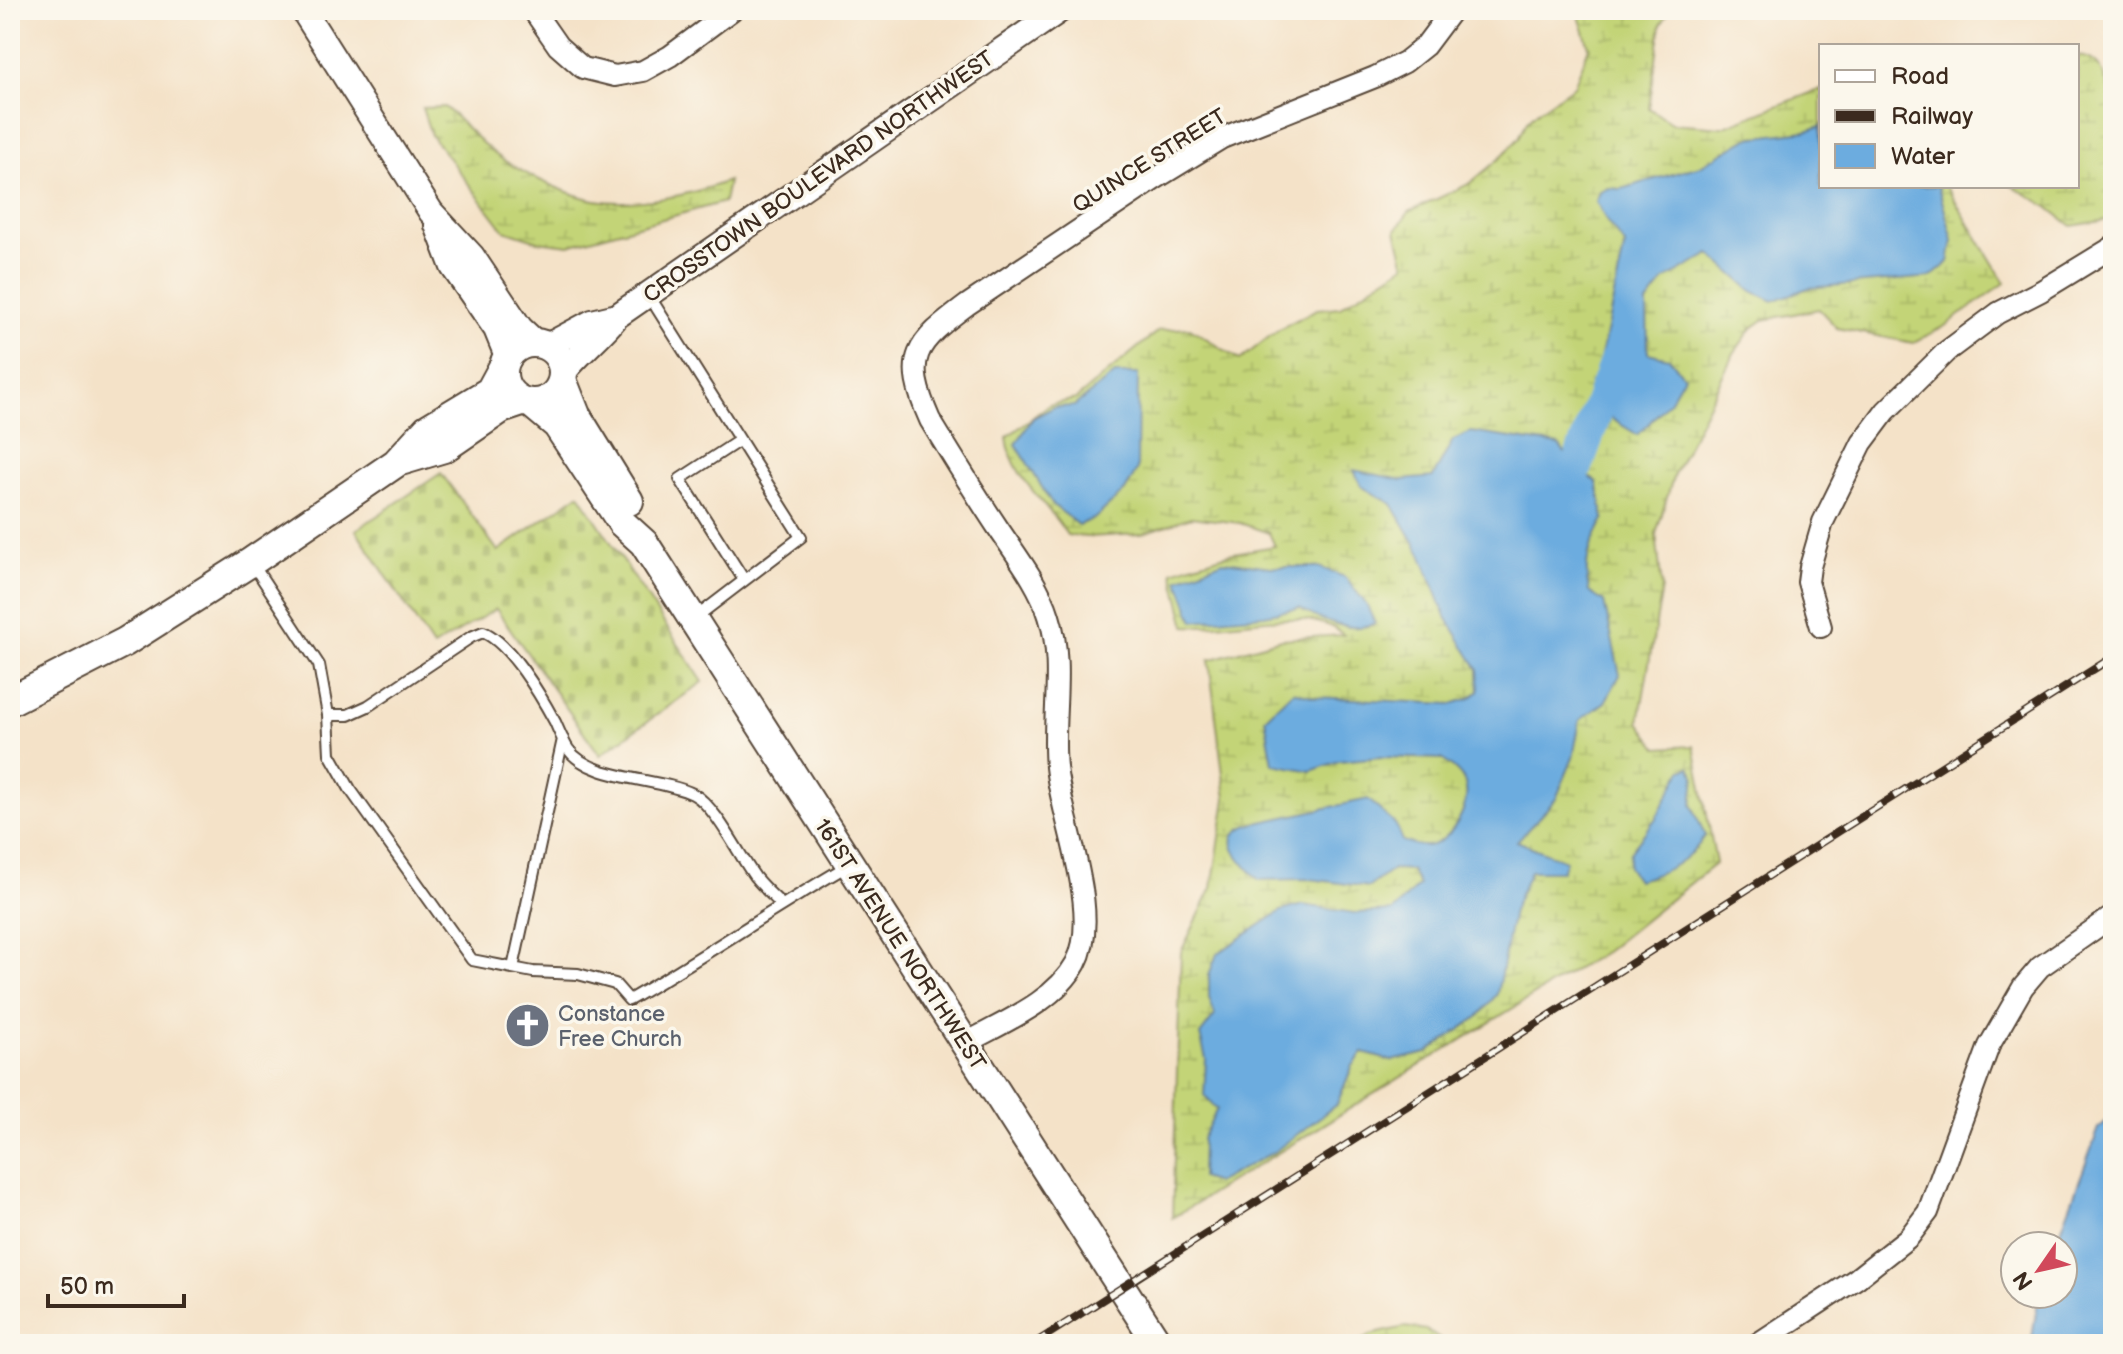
<svg xmlns="http://www.w3.org/2000/svg" width="2123" height="1354" font-family="'Balsamiq Sans',sans-serif">
<defs>
<pattern id="wetland-marsh" width="20" height="14" patternUnits="userSpaceOnUse" patternTransform="scale(2)"><rect width="20" height="14" fill="#c3d477"/><path d="M1 5h8M5 5V1M11 12h8M15 12V8" fill="none" stroke="#a8b666"/></pattern>
<pattern id="cemetery-stones" width="16" height="16" patternUnits="userSpaceOnUse" patternTransform="scale(2)"><rect width="16" height="16" fill="#c3d477"/><path d="M2 7V4a2 2 0 0 1 4 0v3zM10 15v-3a2 2 0 0 1 4 0v3z" fill="#a8b666"/></pattern>
</defs>
<rect width="100%" height="100%" fill="#fbf7ec"/>
<filter id="ink" filterUnits="userSpaceOnUse"><feTurbulence type="fractalNoise" baseFrequency=".0125" numOctaves="2"/><feDisplacementMap in="SourceGraphic" scale="16" xChannelSelector="R" yChannelSelector="G"/><feConvolveMatrix kernelMatrix="1 2 1 2 8 2 1 2 1" color-interpolation-filters="sRGB"/></filter>
<filter id="wash" filterUnits="userSpaceOnUse"><feTurbulence type="fractalNoise" baseFrequency=".006" numOctaves="4" result="noise"/><feDisplacementMap in="SourceGraphic" scale="32" xChannelSelector="R" yChannelSelector="G"/><feGaussianBlur stdDeviation="1.8" result="paint"/><feColorMatrix in="noise" values="0 0 0 0 0 0 0 0 0 0 0 0 0 0 0 0 0 1.4 0 .05"/><feComposite in="paint" operator="in"/></filter>
<g filter="url(#wash)">
<rect width="100%" height="100%" fill="#f4e2c8"/>
<path fill="url(#wetland-marsh)" stroke="#7f7f4a" stroke-width="2" d="M1577,10H1670L1661,25L1649,108L1671,123L1722,127L1821,89V186H1946L2005,283L1945,326L1913,343L1837,328L1819,309L1763,320L1752,328L1734,353L1674,474L1656,534L1662,588L1639,722L1658,748L1694,746L1716,863L1606,951L1172,1218L1181,952L1212,888L1226,799L1209,660L1281,639L1344,635C1304,603 1233,629 1186,626L1172,571L1228,554L1275,546L1269,533L1240,523L1191,517L1141,534L1087,537L1067,535C1047,502 1011,477 1007,437L1049,405L1076,399L1159,330L1190,328L1240,360L1279,329L1317,309L1340,307L1405,265L1396,230L1409,212L1469,184L1500,158L1519,138L1527,121L1539,110L1574,86L1589,47Z
M2077,55C2088,58 2096,60 2102,71C2118,98 2117,190 2107,220L2072,226L2045,205L2012,186H2077Z
M445,107C462,122 477,140 495,154C517,171 567,195 595,200C635,207 691,195 728,181L724,202L569,245L538,241L504,230L431,135L422,108Z
M1405,1327L1426,1330L1447,1344H1357L1370,1335Z"/>
<path fill="url(#cemetery-stones)" stroke="#7f7f4a" stroke-width="2" d="M441,473L498,551L579,494L703,682L600,755L496,609L433,647L356,530Z"/>
<path fill="#6cacdf" stroke="#546b7e" stroke-width="2" d="M1821,126V186H1938L1953,240L1949,262L1931,277L1808,288L1773,301L1752,291L1710,254L1665,280L1647,303L1648,353L1669,358L1684,376L1669,402L1638,435L1612,419L1599,365L1625,245L1607,222L1596,201L1600,192L1608,188L1621,189L1700,166L1748,138L1806,131Z
M1115,374H1138L1137,470L1125,491L1094,519L1078,525L1052,504L1016,444L1033,418L1054,407L1074,406Z
M1471,432L1559,445L1576,469L1597,482L1604,519C1589,546 1583,562 1589,592L1604,602L1620,675L1605,702L1580,720L1573,758L1556,799L1517,841L1566,861L1562,871H1530L1513,911L1497,994L1478,1017L1427,1053L1392,1061L1363,1053L1352,1067L1337,1104L1274,1152L1216,1183L1201,1178L1202,1139L1217,1109L1204,1096L1206,1059L1200,1035L1215,1015L1209,998V975L1217,954L1281,911L1303,905L1354,913L1393,911L1419,885L1411,870L1393,869L1369,887L1310,879L1259,880C1243,863 1212,836 1252,824L1368,799L1396,825L1402,841C1409,843 1419,847 1427,846C1451,845 1478,797 1461,776C1456,769 1448,764 1442,759L1381,757L1339,761L1311,771L1273,764L1265,718L1293,691L1315,697L1452,704L1470,698L1479,691L1478,669L1446,617L1421,554L1392,504L1361,486L1354,470L1402,480L1433,477L1453,440Z
M1223,561L1272,567H1319L1345,577L1366,604L1375,623C1353,634 1319,621 1300,608L1264,615L1194,621L1178,579Z
M1690,767L1695,776L1692,805L1705,836C1690,860 1664,874 1637,880L1628,867L1630,852L1656,818L1682,770Z
M2113,1115V1344H2031L2039,1294H2063V1246H2055L2099,1128Z"/>
<g fill="none" stroke-linecap="round" stroke-linejoin="round">
<path stroke="#6cacdf" stroke-width="32" d="M1576,469L1619,351"/>
</g>
</g>
<g filter="url(#ink)">
<g fill="none" stroke-linecap="round" stroke-linejoin="round">
<defs>
<path id="service" d="M648,294L801,537L695,618
M740,440L680,479L744,580
M252,563L319,665L328,715L330,754L350,789L472,960L533,972L578,974L615,984L629,1000C704,957 774,908 849,865
M328,715H348L368,706L471,637L483,632C510,643 541,696 555,722C559,731 563,741 568,749C591,781 658,777 693,794C715,805 740,857 755,877C763,887 772,895 781,904
M513,968L563,739"/>
<path id="minor" d="M533,10L558,46L583,68L615,76L643,71L670,56L732,10
M1821,627L1808,582L1810,567L1823,522L1862,443L1886,411L1947,351L1998,313L2041,291L2113,247
M964,1044C1001,1023 1054,1003 1076,963C1102,914 1062,822 1056,767C1051,718 1065,665 1049,616C1039,584 1016,555 998,528C974,492 952,456 930,420C902,357 915,344 967,305L1155,179L1222,138L1375,77L1405,62L1425,46L1452,10
M1757,1344L1856,1279L1909,1237L1928,1212L1989,1046L2023,987L2040,967L2113,916"/>
<path id="tertiary" d="M303,10L431,212L472,256L520,328L536,343
M437,225L453,267L496,329L507,356
M547,346L592,322L617,316
M564,372C580,352 601,336 617,316L1060,10"/>
<path id="secondary" d="M503 373a30 30 0 1 1 60 0a30 30 0 1 1-60 0Z
M563,382L576,415L629,501
M532,404L557,425L622,523L644,543L1158,1344
M397,462L444,448L501,409L522,402
M10,701L125,642L251,562L396,463L427,429L490,391L503,367"/>
</defs>
<use href="#service" stroke="#574638" stroke-width="14"/>
<use href="#minor" stroke="#574638" stroke-width="24"/>
<use href="#tertiary" stroke="#574638" stroke-width="28"/>
<use href="#secondary" stroke="#574638" stroke-width="32"/>
<use href="#service" stroke="#fff" stroke-width="10"/>
<use href="#minor" stroke="#fff" stroke-width="20"/>
<use href="#tertiary" stroke="#fff" stroke-width="24"/>
<use href="#secondary" stroke="#fff" stroke-width="28"/>
<defs>
<path id="rail" d="M1033,1344L2113,657"/>
</defs>
<use href="#rail" stroke="#3b2a1e" stroke-width="8"/>
<use href="#rail" stroke="#fbf7ec" stroke-width="5" stroke-dasharray="15" stroke-linecap="butt"/>
</g>
</g>
<defs>
<symbol id="church-disc" viewBox="-11 -11 22 22"><circle r="9.5" fill="#6b7280" stroke="#fbf7ec"/><path d="M-1.2-6h2.4v3.5h3.3v2.4h-3.3V6h-2.4V-.1h-3.3v-2.4h3.3Z" fill="#fff"/></symbol>
</defs>
<g fill-rule="evenodd">
<use href="#church-disc" x="502" y="1000" width="51" height="51"/>
</g>
<g text-anchor="middle" stroke-width="7" stroke-linejoin="round" paint-order="stroke">
<g font-size="22" fill="#3b2a1e" stroke="#fbf7ec">
<text transform="translate(1149 160) rotate(-32)" y="8">QUINCE STREET</text>
<text transform="translate(818 176) rotate(-35)" y="8">CROSSTOWN BOULEVARD NORTHWEST</text>
<text transform="translate(901 944) rotate(57)" y="8">161ST AVENUE NORTHWEST</text>
</g>
<g font-size="22" fill="#5b616d" stroke="#fbf7ec" text-anchor="start">
<text x="558" y="1021">Constance<tspan x="558" dy="25">Free Church</tspan></text>
</g>
</g>
<rect width="2123" height="1354" fill="none" stroke="#fbf7ec" stroke-width="40"/>
<rect x="1819" y="44" width="260" height="144" fill="#fbf7ec" stroke="#aea59a" stroke-width="2"/>
<rect x="1835" y="70" width="40" height="12" fill="#ffffff" stroke="#aea59a" stroke-width="2"/>
<text x="1891" y="84" font-size="24" fill="#3b2a1e">Road</text>
<rect x="1835" y="110" width="40" height="12" fill="#3b2a1e" stroke="#aea59a" stroke-width="2"/>
<text x="1891" y="124" font-size="24" fill="#3b2a1e">Railway</text>
<rect x="1835" y="144" width="40" height="24" fill="#6cacdf" stroke="#aea59a" stroke-width="2"/>
<text x="1891" y="164" font-size="24" fill="#3b2a1e">Water</text>
<g transform="translate(2039 1270) rotate(236)"><circle r="38" fill="#fbf7ec" stroke="#aea59a" stroke-width="2"/>
<path d="M0-6L14 30L0 20L-14 30Z" fill="#d1495b"/>
<text y="-12" font-size="22" font-weight="bold" text-anchor="middle" fill="#3b2a1e">N</text>
</g>
<path d="M48 1294v12h136v-12" fill="none" stroke="#3b2a1e" stroke-width="4"/>
<text x="60" y="1294" font-size="24" fill="#3b2a1e" stroke="#fbf7ec" stroke-width="6" paint-order="stroke">50 m</text>
</svg>
